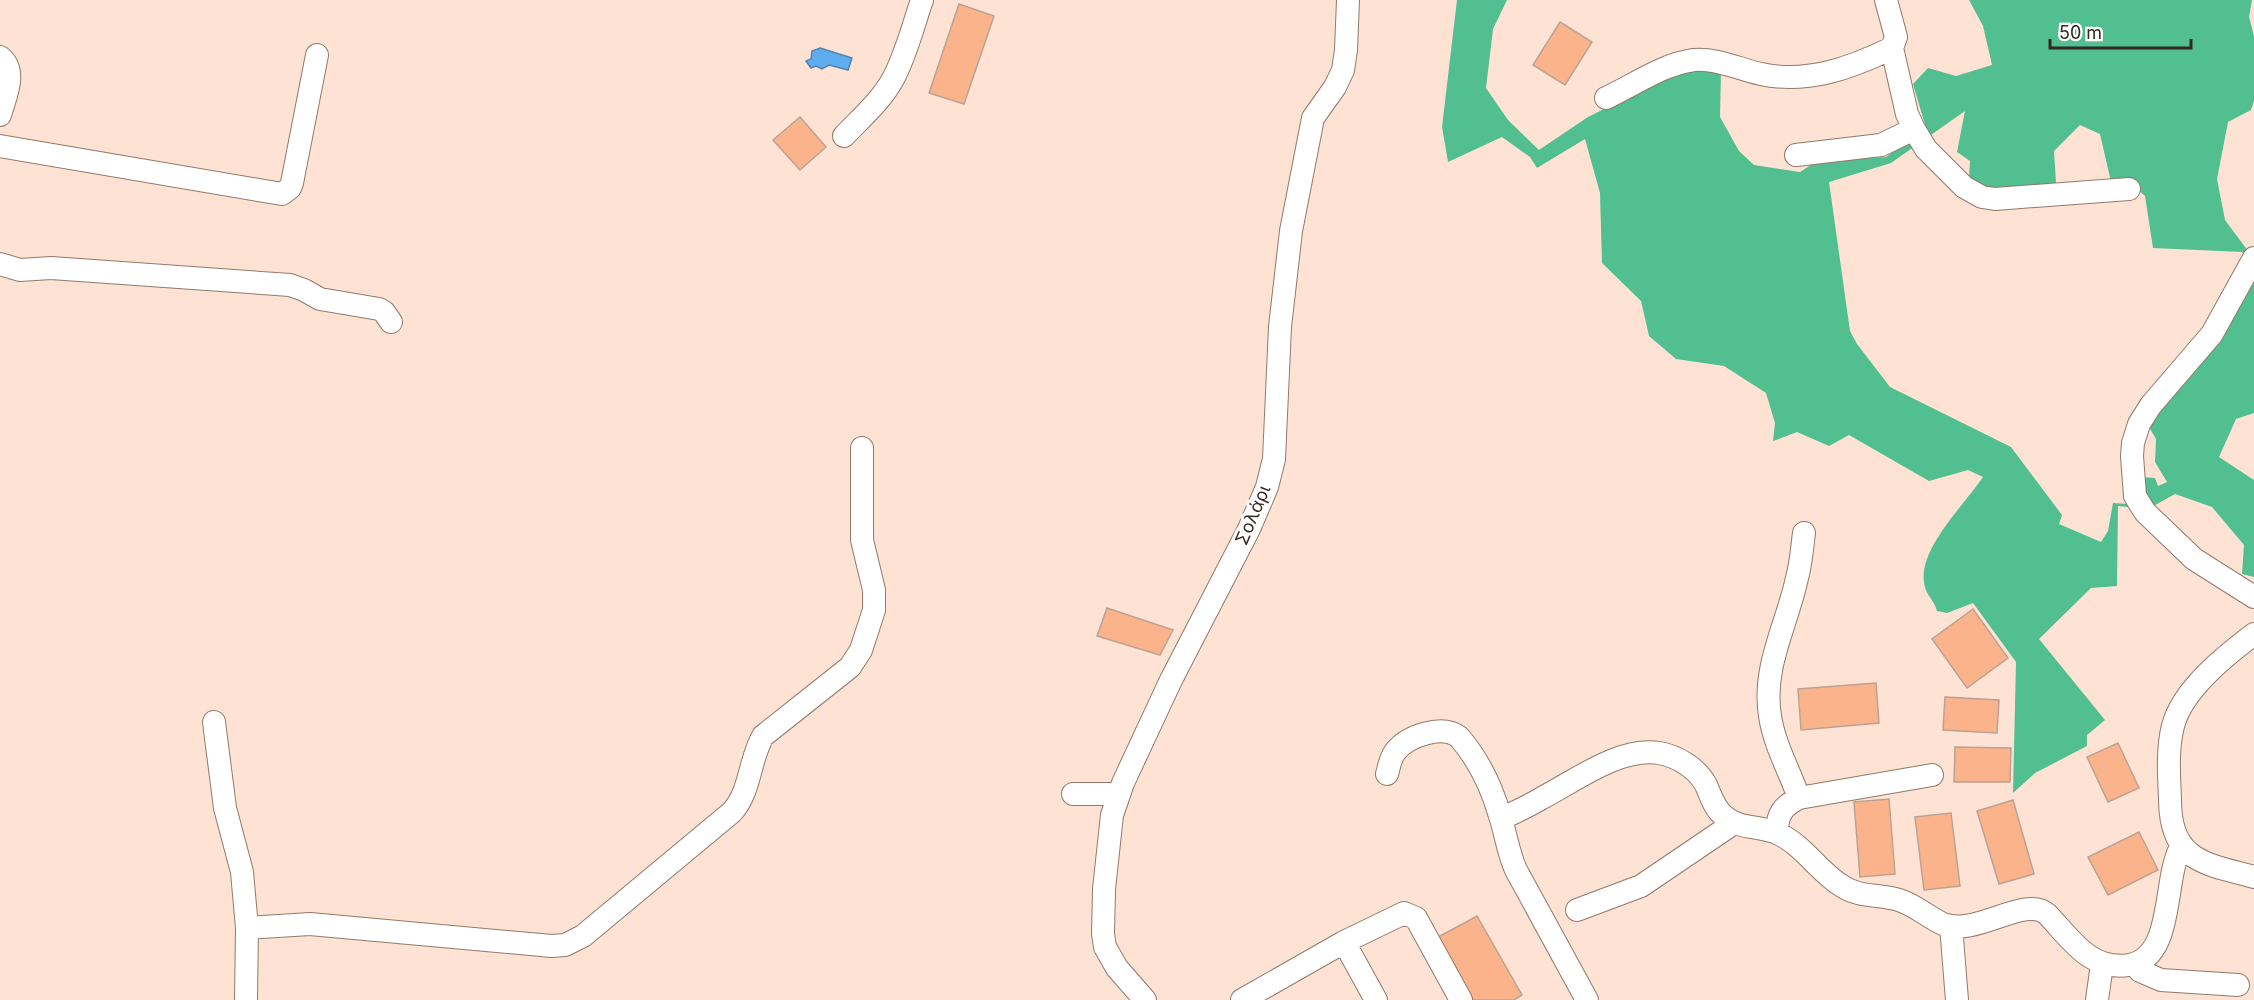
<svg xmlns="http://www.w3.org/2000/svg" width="2254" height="1000" font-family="Inter,sans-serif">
<rect width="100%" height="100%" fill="#fee3d4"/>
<path fill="#51bf8f" d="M1457,0H1507L1493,29L1486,88L1508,120L1539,150L1588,117L1660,81L1695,68L1721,71L1720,117L1739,151L1754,165L1800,172L1817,161L1886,157L1926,128L1913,84L1928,68L1956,76L1992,65L1983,26L1969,0H2252L2249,17L2254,36V101L2251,110L2228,122L2217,179L2225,220L2254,259V267L2242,252L2153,248L2145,196L2129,182H2111L2100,134L2080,125L2054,151L2056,183L1986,189L1969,178L1970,161L1957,152L1965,111L1891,163L1829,182L1850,331L1857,344L1890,387L2011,447L2062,515L2059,524L2101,542L2108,531L2113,503L2144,505L2141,477L2155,478L2158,486L2167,482L2155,462L2156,439L2146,422L2254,279V413L2236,419L2219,457L2254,480V577L2242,574L2244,545L2212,507L2175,494L2148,509L2118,506L2117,586L2091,588L2039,639L2105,720L2087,735V746L2035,773L2013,793L2016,662L1973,603L1947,613L1937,611C1934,599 1925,595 1924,582C1919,548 1965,504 1983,477L1968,470L1929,481L1849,435L1829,446L1797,432L1773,441L1775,423L1766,393L1724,366L1676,359L1649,336L1641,301L1602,263L1600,193L1585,139L1537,168L1530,157L1502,137L1448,162L1442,127Z"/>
<path fill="#5eadef" stroke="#5185b2" stroke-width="1.5" d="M820,48L852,58L848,70L829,65L822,69L816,66L811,68L806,61L811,59L812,51Z"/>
<path fill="#fab38b" stroke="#bca294" stroke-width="1.5" d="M959,4L994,16L964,104L929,93Z
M1560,22L1592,42L1565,85L1533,65Z
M800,117L826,147L800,170L773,140Z
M1107,608L1173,630L1160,655L1097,636Z
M1973,609L2008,658L1967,688L1932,639Z
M1876,683L1879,723L1801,730L1798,689Z
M1945,697L1999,700L1997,733L1943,730Z
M2118,743L2139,788L2108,802L2087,757Z
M1955,747L2011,748L2010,782H1954Z
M1889,799L1895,874L1860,877L1854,802Z
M2013,800L2034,874L1999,884L1977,811Z
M1951,813L1960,886L1924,890L1915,817Z
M2139,832L2158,870L2108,895L2088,857Z
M1477,916L1522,995L1514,1000H1473L1438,937Z"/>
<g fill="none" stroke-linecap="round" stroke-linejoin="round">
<defs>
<path id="minor" d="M1886,0L1896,37L1892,48L1907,114L1914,129L1926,149L1964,187L1982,197L1995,199L2129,189
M0,57C18,71 5,97 0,115
M1606,98C1634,85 1663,64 1694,60C1717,58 1738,69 1761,74C1807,84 1851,68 1892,48
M844,136C861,118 881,101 893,79C906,55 913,26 922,0
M0,146L282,194L290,188L292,183L317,55
M1796,155L1881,145L1914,129
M2254,258L2212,334L2151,405L2139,424L2133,443L2132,456L2135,496L2145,512L2194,559L2254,597
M0,264L20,270L51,268L290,285L304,290L320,299L379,309L384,312L391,322
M2254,634C2226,655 2182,690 2173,726C2167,749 2169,775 2170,799C2170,821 2174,843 2193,856C2211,868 2234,871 2254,877
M214,722L225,808L242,872L247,928L246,1000
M1387,774C1389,767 1390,759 1395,752C1407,736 1442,724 1459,737C1478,759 1492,788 1500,816C1506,834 1508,853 1516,870L1587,1000
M1073,794H1118
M1799,798C1790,772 1774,744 1770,716C1762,667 1787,625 1797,578C1801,564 1802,548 1804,533
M1501,819C1515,812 1529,806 1542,798C1575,781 1619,747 1659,753C1677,756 1697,768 1706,785C1711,796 1714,808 1724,816C1739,830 1762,825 1779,834C1804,846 1819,872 1842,886C1860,898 1880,894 1899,900C1915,905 1928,917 1943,924C1976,937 2025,895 2047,914C2071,939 2090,971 2129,965C2176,957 2162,877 2182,845
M1777,832C1777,814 1783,806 1799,798L1932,775
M1577,910L1641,886L1734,823
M1951,926L1957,1000
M247,928L310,924L552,946L565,945L583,936L732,812C751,791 749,760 763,736L850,667L861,650L874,610V590L862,540V448
M1344,942L1376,1000
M2135,964L2140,971L2161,980L2238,985
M1145,1000L1117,968L1105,947L1103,934L1104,889L1112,815L1123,783L1171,680L1249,529L1267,487L1274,459L1280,327L1291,231L1313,118L1335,87L1343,70L1346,50L1348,0
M1242,1000L1344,942L1404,913L1416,918L1461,1000
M2097,1000L2102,964"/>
</defs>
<use href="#minor" stroke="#91796b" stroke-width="24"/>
<use href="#minor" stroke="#fff" stroke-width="22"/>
</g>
<g text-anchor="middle" stroke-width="6" stroke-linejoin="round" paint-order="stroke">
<g font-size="18" fill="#322823" stroke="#fff">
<text transform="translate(1253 515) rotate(-67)" y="6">Σολάρι</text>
</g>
</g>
<path d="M2050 39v9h141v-9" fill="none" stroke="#322823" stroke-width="3"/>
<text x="2059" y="39" font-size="18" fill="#322823" stroke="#ffffff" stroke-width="4.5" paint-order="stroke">50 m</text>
</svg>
